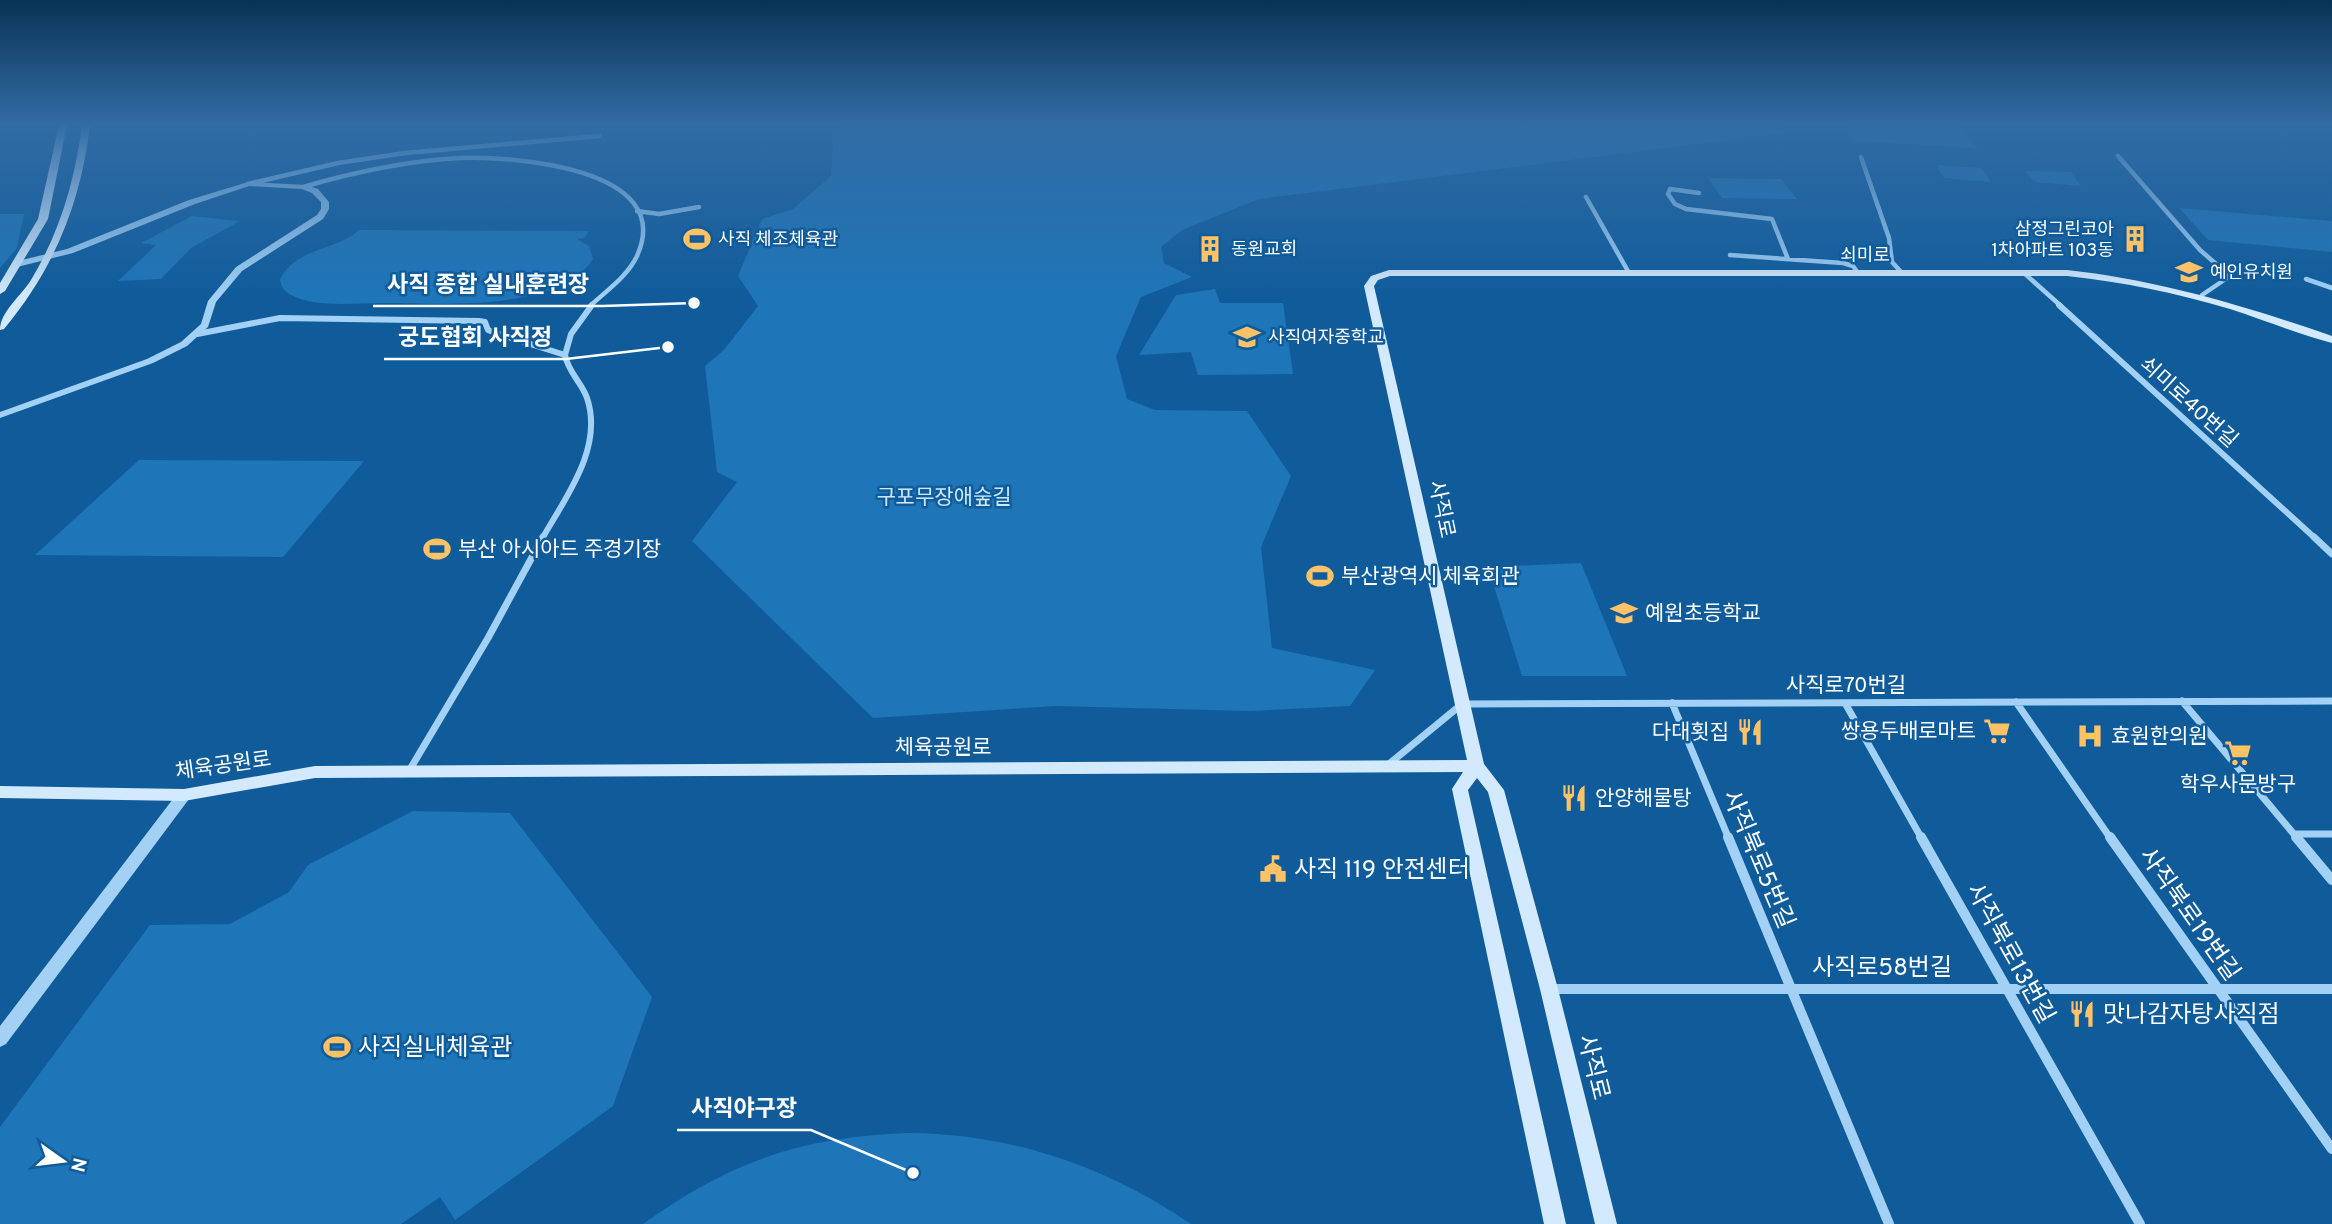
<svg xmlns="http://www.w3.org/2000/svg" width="2332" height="1224" font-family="Overpass,'Noto Sans KR',sans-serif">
<rect width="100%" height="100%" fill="#105c9b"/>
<path fill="#1e75b8" d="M834,125H1783L1784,133L1259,199L1182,230L1161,247L1164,263L1192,277L1141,297L1116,356L1127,399L1155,410L1247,411L1291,476L1261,547L1272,648L1375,670L1350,706L1250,711L1056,706L873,718L692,541L737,482L717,472L705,366L724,350L758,306L738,276L762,219L793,209L831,176Z
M1843,125H1958L1977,148L1853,141Z
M1936,165L1982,168L1991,182L1944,178Z
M2025,171L2071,172L2081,186L2034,182Z
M1708,178L1781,179L1797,199L1722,198Z
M2179,208L2332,221V252L2208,240Z
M0,214H24L17,248L0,268Z
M192,216L240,221L191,248L161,279L118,281L156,245L141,243Z
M359,230L589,231L584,238L577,239L589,246L593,259C559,313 437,303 381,303C353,303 316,308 291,295C284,291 281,287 280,279C298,246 337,251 359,230Z
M1215,289L1220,303H1283L1293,374L1198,375L1191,352L1139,355L1176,295Z
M139,460L364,461L283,557L35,555Z
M1581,563L1627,676H1522L1488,567Z
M413,811L510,813L652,997L613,1106L455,1220L440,1197L401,1224H0V1127L150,925L230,924L289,892L308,865Z
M909,1133C1012,1134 1106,1166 1191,1224H643C731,1161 801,1137 909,1133Z"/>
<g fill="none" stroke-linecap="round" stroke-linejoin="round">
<path stroke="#a2d1f5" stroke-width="4.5" d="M2118,156L2200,250L2230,276L2202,295
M1861,157L1889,238L1892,262L1902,273
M248,184L338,163L405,153L599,136
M303,187C354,172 406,161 460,158C511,156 677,167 637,256C627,277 606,291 590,306
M1699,193L1670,189L1668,194L1675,204L1686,209L1772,219L1788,259
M1586,197L1629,273
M637,211L659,214L699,207
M1730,255L1843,263L1853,266L1858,273
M2024,273L2061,306
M2306,279L2332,288"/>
<path stroke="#a2d1f5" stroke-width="6" d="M2059,305L2316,539
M197,334L280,318L479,321L485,322L488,330L493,332L565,355
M542,539C565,498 604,448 587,398C582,383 568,372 565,355L571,334L592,305"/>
<path stroke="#a2d1f5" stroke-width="7" d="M2314,537L2332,554
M2182,701L2298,839
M2016,702L2111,839
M1672,703L1729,839
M1845,703L1922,839
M1389,764L1462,704L2332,701
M409,771L488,638L543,537
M2294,834H2332"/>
<path stroke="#a2d1f5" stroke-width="10" d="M1728,837L1889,1224
M1921,837L2140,1224
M2110,837L2332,1149
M2296,837L2332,880
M1550,989H2332"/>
<path fill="#a2d1f5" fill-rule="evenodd" d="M248,182L306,185L318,189L329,202V209L323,219L242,271L216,302L208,327L187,346L153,363L0,418V412L147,359L181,342L201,324L208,301L236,267L317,215L321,209V202L312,193L302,189L249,186L195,204L73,253L17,267L14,266V262L67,249L189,200Z
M184,790L189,791L191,795L189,799L6,1044L0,1047V1026L179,791Z"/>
<path fill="#d3eafe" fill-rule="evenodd" d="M59,125H67L48,219L5,291L0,294V283L38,219Z
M82,125H90C81,203 54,269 4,329L0,330C0,312 21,296 31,280C60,232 75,180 82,125Z
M1389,270H2067C2159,280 2245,306 2332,336V343C2298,334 2264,320 2230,309C2176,293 2123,282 2067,276H1390L1378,280L1374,286L1484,764L1504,790L1558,989L1617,1224H1595L1540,989L1488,792L1477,778L1468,790L1566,1224H1544L1452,789L1463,772L315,778L184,801L0,798V786L184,789L315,766L1467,760L1364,286L1371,276Z"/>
</g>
<linearGradient id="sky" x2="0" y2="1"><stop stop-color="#093355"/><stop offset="0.42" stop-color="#316ca4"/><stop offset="1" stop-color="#316ca4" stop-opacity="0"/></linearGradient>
<rect width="2332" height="296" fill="url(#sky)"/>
<defs>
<symbol id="stadium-bare" viewBox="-9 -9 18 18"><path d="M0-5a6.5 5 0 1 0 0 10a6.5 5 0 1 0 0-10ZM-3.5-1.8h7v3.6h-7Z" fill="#ffc266" stroke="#105c9b" stroke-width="2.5" paint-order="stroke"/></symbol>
<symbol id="building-bare" viewBox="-9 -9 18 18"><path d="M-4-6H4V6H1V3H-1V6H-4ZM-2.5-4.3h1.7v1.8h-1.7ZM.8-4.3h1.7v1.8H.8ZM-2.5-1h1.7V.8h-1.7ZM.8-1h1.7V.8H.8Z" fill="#ffc266" stroke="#105c9b" stroke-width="2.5" paint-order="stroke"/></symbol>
<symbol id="school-bare" viewBox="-9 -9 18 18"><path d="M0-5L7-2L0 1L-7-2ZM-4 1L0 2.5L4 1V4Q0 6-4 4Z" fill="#ffc266" stroke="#105c9b" stroke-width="2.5" paint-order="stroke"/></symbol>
<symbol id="supermarket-bare" viewBox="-9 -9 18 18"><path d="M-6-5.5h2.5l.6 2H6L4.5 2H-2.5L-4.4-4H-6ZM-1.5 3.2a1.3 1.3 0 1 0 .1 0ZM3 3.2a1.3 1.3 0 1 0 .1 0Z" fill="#ffc266" stroke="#105c9b" stroke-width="2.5" paint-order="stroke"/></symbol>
<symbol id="restaurant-bare" viewBox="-9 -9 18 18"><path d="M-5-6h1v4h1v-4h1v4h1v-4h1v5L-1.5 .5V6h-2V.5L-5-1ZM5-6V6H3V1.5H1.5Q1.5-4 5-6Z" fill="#ffc266" stroke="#105c9b" stroke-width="2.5" paint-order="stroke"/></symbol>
<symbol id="hospital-bare" viewBox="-9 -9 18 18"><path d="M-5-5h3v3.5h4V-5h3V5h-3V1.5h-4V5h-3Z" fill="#ffc266" stroke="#105c9b" stroke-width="2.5" paint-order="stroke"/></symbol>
<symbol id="civic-bare" viewBox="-9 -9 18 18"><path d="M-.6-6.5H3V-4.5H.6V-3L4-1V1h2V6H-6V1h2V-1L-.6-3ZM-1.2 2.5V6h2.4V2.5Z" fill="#ffc266" stroke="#105c9b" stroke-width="2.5" paint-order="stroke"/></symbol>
</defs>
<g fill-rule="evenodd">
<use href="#stadium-bare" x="678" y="220" width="38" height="38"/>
<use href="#building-bare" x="2116" y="220" width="38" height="38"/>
<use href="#building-bare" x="1191" y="230" width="38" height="38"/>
<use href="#school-bare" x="2170" y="253" width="38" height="38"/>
<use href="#school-bare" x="1228" y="318" width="38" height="38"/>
<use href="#stadium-bare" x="418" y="530" width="38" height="38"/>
<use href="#stadium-bare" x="1301" y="557" width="38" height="38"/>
<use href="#school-bare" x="1605" y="594" width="38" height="38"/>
<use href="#supermarket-bare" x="1978" y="712" width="38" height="38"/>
<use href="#restaurant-bare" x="1731" y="713" width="38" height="38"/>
<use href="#hospital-bare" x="2071" y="717" width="38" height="38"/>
<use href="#supermarket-bare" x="2219" y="734" width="38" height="38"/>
<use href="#restaurant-bare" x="1555" y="779" width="38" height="38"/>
<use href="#civic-bare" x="1254" y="850" width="38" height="38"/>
<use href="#restaurant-bare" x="2063" y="995" width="38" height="38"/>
<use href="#stadium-bare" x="318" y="1028" width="38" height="38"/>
</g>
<g text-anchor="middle" stroke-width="5" stroke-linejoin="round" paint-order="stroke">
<g font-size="18" fill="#fff" stroke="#105c9b" text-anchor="start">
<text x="2114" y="235" text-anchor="end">삼정그린코아<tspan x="2114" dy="21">1차아파트 103동</tspan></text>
<text x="718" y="245">사직 체조체육관</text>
<text x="1231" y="255">동원교회</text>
<text x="2210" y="278">예인유치원</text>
<text x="1268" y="343">사직여자중학교</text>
</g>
<g font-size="18" fill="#fff" stroke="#105c9b">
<text x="1865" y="261">쇠미로</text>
</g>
<g font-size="21" fill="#fff" stroke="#105c9b">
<text transform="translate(2189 402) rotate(42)" y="7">쇠미로40번길</text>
<text transform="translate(1442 509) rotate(78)" y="7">사직로</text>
<text x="1846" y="692">사직로70번길</text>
<text x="943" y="754">체육공원로</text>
<text transform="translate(223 765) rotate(-8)" y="7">체육공원로</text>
</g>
<g font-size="21" fill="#cbe8fe" stroke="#105c9b">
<text x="944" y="504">구포무장애숲길</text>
</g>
<g font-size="21" fill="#fff" stroke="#105c9b" text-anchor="start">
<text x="458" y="556">부산 아시아드 주경기장</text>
<text x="1341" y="583">부산광역시 체육회관</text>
<text x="1645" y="620">예원초등학교</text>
<text x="1976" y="738" text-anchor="end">쌍용두배로마트</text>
<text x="1729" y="739" text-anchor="end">다대횟집</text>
<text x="2111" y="743">효원한의원</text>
<text x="2238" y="791" text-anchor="middle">학우사문방구</text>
<text x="1595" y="805">안양해물탕</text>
</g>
<g font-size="24" fill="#fff" stroke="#105c9b">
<text transform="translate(1759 859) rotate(67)" y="8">사직북로5번길</text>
<text transform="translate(2190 914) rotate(55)" y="8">사직북로19번길</text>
<text transform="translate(2011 953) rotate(61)" y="8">사직북로13번길</text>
<text x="1882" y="975">사직로58번길</text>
<text transform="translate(1594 1067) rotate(76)" y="8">사직로</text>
</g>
<g font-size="24" fill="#fff" stroke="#105c9b" text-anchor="start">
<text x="1294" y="877">사직 119 안전센터</text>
<text x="2103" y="1022">맛나감자탕사직점</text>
<text x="358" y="1055">사직실내체육관</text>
</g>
</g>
<path fill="none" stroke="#fff" stroke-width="2.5" d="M694 303L603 306H373M668 347L566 359H384M913 1173L811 1130H677"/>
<g fill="#fff" stroke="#105c9b" stroke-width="2.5">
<circle cx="694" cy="303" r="7"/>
<circle cx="668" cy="347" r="7"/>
<circle cx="913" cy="1173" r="7"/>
</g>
<g font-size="23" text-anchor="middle" font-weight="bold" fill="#fff" stroke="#105c9b" stroke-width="5" stroke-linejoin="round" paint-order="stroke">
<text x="488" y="292">사직 종합 실내훈련장</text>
<text x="475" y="345">궁도협회 사직정</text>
<text x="744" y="1116">사직야구장</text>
</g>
<g transform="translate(63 1161) rotate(104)" stroke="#105c9b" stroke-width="5" paint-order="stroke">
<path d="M0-5L12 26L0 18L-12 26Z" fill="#ffffff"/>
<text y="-10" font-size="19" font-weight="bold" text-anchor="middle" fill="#ffffff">N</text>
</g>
</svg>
